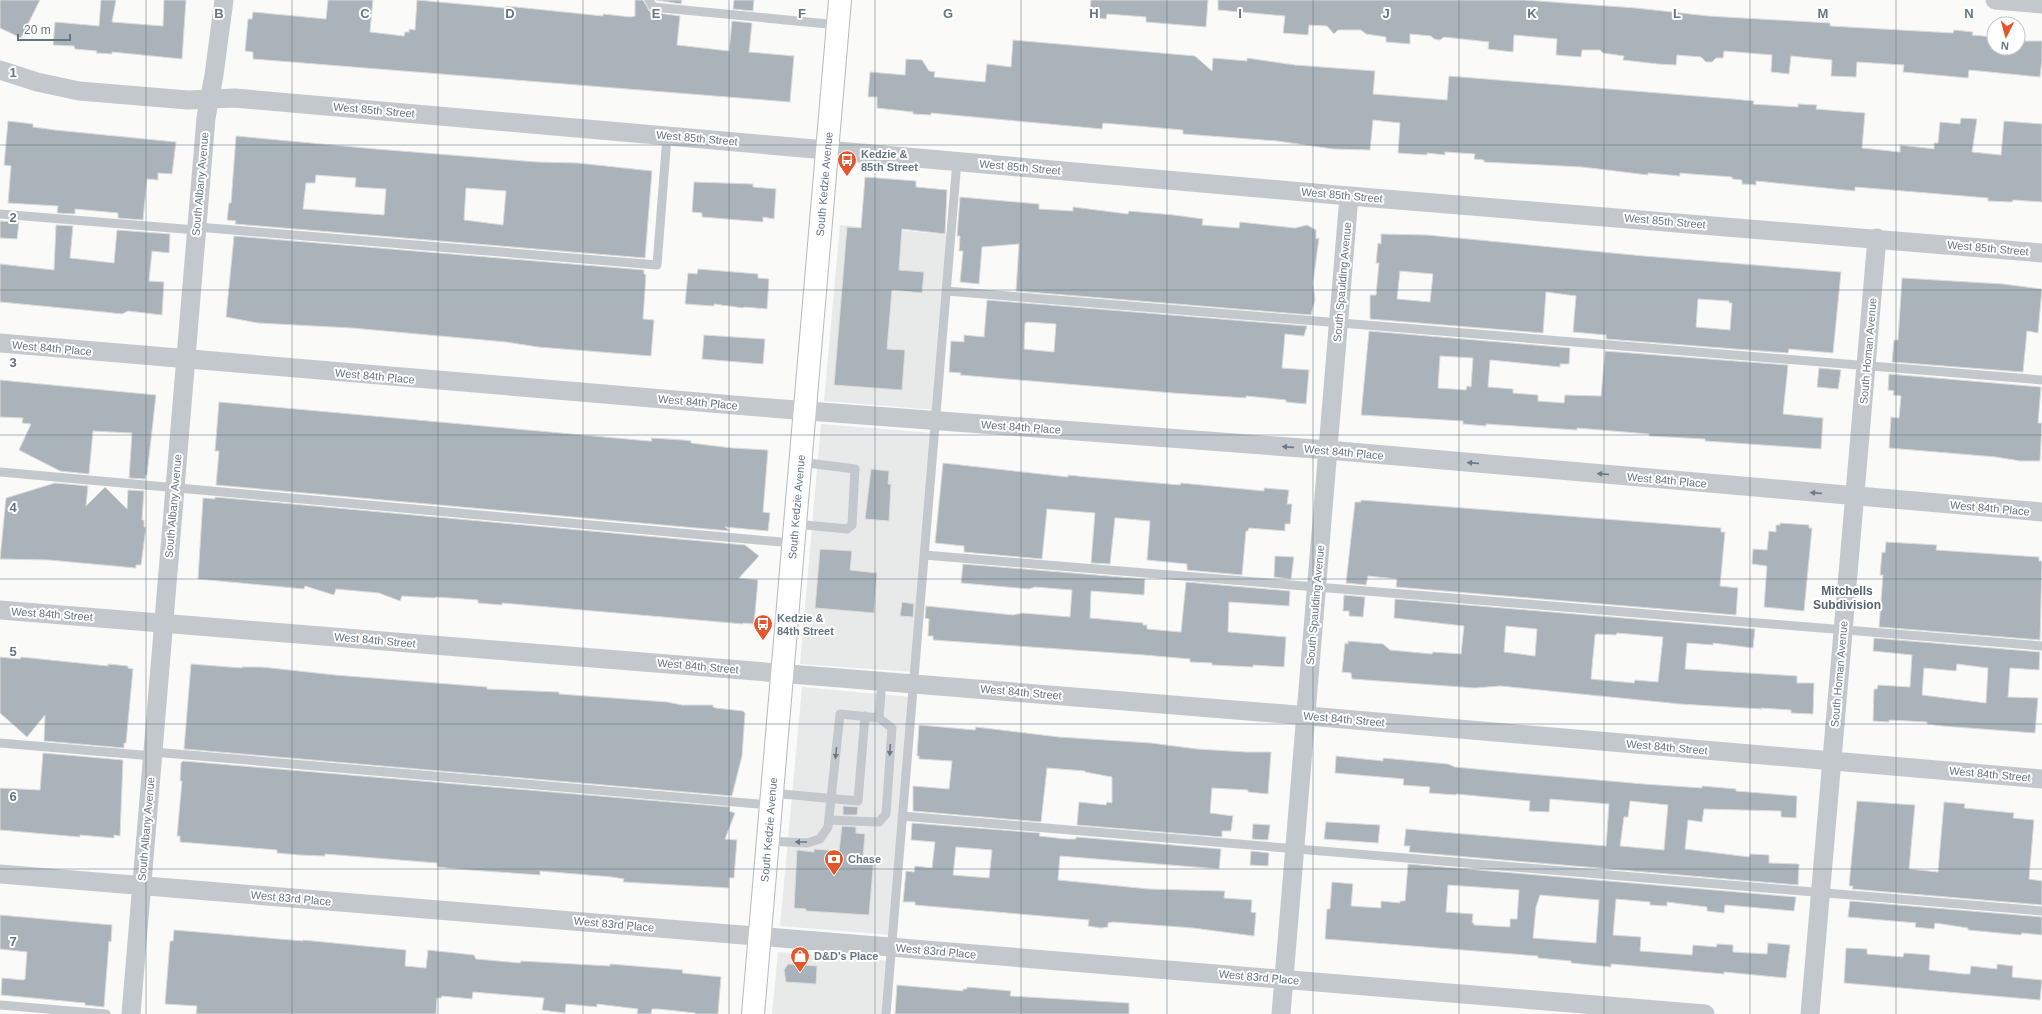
<svg xmlns="http://www.w3.org/2000/svg" width="2042" height="1014" font-family="Helvetica,sans-serif">
<rect width="100%" height="100%" fill="#fafaf8"/>
<path fill="#e8e9e9" d="M840,225L951,235L936,410L824,401Z
M821,424L934,433L914,672L800,664Z
M802,687L912,697L892,935L780,926Z
M778,952L890,961L886,1014H772Z"/>
<path fill="#aab3b9" stroke="#dcdcda" fill-rule="evenodd" d="M0,0H40L21,38L0,28Z
M101,0H116L112,22L163,26L164,0H186L182,59L112,52V54L96,53L97,51L75,49L74,46L53,45L55,22L99,26Z
M328,0H373L370,32L404,36L405,32H409V29L415,30L417,0L505,8L506,6L603,16V14L631,17L635,16V0H643L650,12L680,16L677,45L729,51L732,21L752,23L749,52L794,56L790,102L253,59V52L245,51L248,19H252L253,12L326,19Z
M656,0H682L681,4Z
M734,0H754L753,11L733,9Z
M1091,0H1208L1206,27L1146,22V17L1107,14L1106,19L1089,17Z
M1218,0H1524L1636,8L1708,16L1830,23V26L1953,33L1954,30L1973,32L1972,35L1994,37V48H2018V41H2042V60L2040,77L1969,70L1968,78L1903,72L1904,65L1857,62L1856,77L1831,76L1832,60L1791,56L1789,74L1771,72L1772,55L1724,51L1723,58H1716L1712,62H1706L1701,57L1677,55L1676,65L1658,64L1623,60L1624,56L1603,53L1600,50H1582L1581,57L1556,55L1557,39L1514,35L1513,52L1488,49L1489,42L1444,37L1440,40L1434,39L1431,36L1410,34V44L1386,42V37L1366,34L1361,30H1338L1334,34L1327,26L1309,25L1308,35L1283,33L1285,16L1218,10Z
M1013,40L1195,56L1212,71L1213,58L1247,61V58L1295,65L1375,71L1373,94L1447,100L1449,76L1733,99L1754,101L1753,104L1798,107V104L1817,105L1816,109L1865,113L1862,148L1900,152V145L1934,149V143H1938L1940,122L1960,124L1961,118L1977,119L1972,152L2001,155L2004,121L2042,124V202L2013,200L2012,202L1988,201V198L1855,187V191L1756,181V185L1742,184V180L1732,179V177L1691,174L1680,173V176L1648,173V175L1582,167L1484,162V160L1474,159L1475,154L1445,152V155L1427,153V155L1398,153L1400,123L1373,120L1370,150L1333,149L1277,141L1183,134V130L1103,123L1102,129L931,113V115L913,114V112L877,108V97H868L870,72L905,75L906,59L922,60L929,71L935,72L934,77L985,82L987,64L1011,67Z
M8,121L33,124V127L55,130L176,142L172,174L158,173V180L147,179L143,220L118,218V213L75,209V214L57,213L58,206L8,203L11,166L4,165Z
M236,136L376,149L537,162L578,163L652,171L645,258L235,224L236,221L227,220L229,203H231ZM316,175L356,178L355,187L386,189L384,215L303,209L306,183H315ZM466,188L506,191L503,225L464,220Z
M865,177L916,181V187L947,190L945,234L902,229L899,270L924,272L922,293L892,290L887,349L905,350L902,390L834,385L847,227L861,228Z
M694,182L753,184V187L776,189L774,219L763,217V222L702,217V213L692,212Z
M960,197L1039,204V209L1073,211V207L1128,214L1129,211L1174,215L1203,219L1202,225L1239,228L1240,222L1295,228L1307,225L1316,230V239L1319,238L1313,283L1315,300L1311,315L1016,291L1019,244L982,247L979,284L960,282L963,251H959L960,236H957Z
M0,221L19,222L17,239L0,238Z
M56,225L73,226L70,258L114,263L117,230L170,234L169,253L152,251L149,281L164,282L162,315L128,311L122,314L104,312L0,302V264L54,270Z
M1381,234L1427,235L1644,256L1841,272L1833,353L1789,349L1788,353L1606,339V335L1573,332L1576,296L1546,292L1543,333L1370,319V295H1376L1379,263H1376L1378,243L1381,244ZM1400,271L1433,274L1430,302L1397,299ZM1698,299L1729,301V303H1732L1730,330L1696,327Z
M234,236L644,270V274L646,275L643,319L654,320L651,356L538,347L506,342L352,328L258,323L226,317Z
M698,269L758,274V278L769,279L767,309L744,307L743,308L714,304V306L685,304L688,273L697,274Z
M1902,278L2003,284L2042,289L2038,333L2027,331L2023,372L1892,362L1894,340H1898Z
M987,300L1307,326L1304,336L1285,334L1282,368L1309,370L1306,404L1286,402V400L1246,396V398L1173,393L960,375L961,373L949,372L951,341L964,342V335L984,337ZM1028,322L1056,324L1054,352L1024,349L1025,323Z
M1369,331L1570,348L1569,364H1560V367L1490,360L1488,387L1513,389V393L1538,395V401L1564,403L1565,395L1601,396L1605,351L1788,365L1783,414L1823,418L1821,449L1705,441V439L1649,436V434L1577,428V430L1486,424V426L1463,424V421L1361,415ZM1440,356L1473,358L1471,387L1467,386L1466,390L1438,388Z
M704,335L765,339L763,364L702,359Z
M1819,368L1841,370L1838,389L1817,387Z
M1889,374L2041,387L2038,423H2042L2040,461H2020L1996,457L1889,448L1891,417L1899,418L1901,396L1893,395L1894,391L1888,390Z
M0,380L156,395L147,475H146L145,479L129,478L132,433L93,431L89,474L60,471L19,450L31,424L22,423L23,418L0,417Z
M219,402L649,441H652L651,438L683,440L691,441V443L732,448L768,450L763,512L770,513L768,531L725,527L730,531L216,485L219,451H215Z
M943,463L1068,477V475L1087,477L1180,485L1181,483L1264,491V488L1289,490L1287,504H1292L1290,524H1285V531L1249,528L1248,531H1246L1242,575L1187,570V564L1147,560L1150,521L1117,518H1115L1110,564L1091,563L1095,513L1047,509L1042,559L964,552V546L935,543Z
M871,469L889,471L888,484H891L889,521L865,519Z
M55,483L88,486L86,506L105,487L127,509L128,490L144,491L142,520H144V527H146L141,565H136V568L49,560L0,559L6,498Z
M215,497L745,545L759,556L739,578L758,580L754,624L743,623V624L502,603V605L478,603V600L436,597L435,598L402,596L400,601L379,593L336,589L334,595L305,586L304,589L198,579L203,498L215,499Z
M1361,500L1721,528V532H1725L1720,586L1738,588L1736,615L1396,587L1397,579L1368,576L1366,585L1346,583L1355,502H1361Z
M1780,523L1809,525V528H1812L1804,611L1764,607L1767,566L1752,564L1753,549L1767,550L1769,531L1776,532V525H1780Z
M1886,542L1937,545L1936,550L2039,557V561H2042L2040,640L1879,627L1883,575H1880L1882,552L1885,553Z
M820,549L852,551L850,570L877,573L874,613L815,608Z
M1275,556L1294,557L1291,579L1274,577Z
M963,564L1145,579L1144,595L1091,591L1090,618L1143,623V625H1147V629L1181,632L1186,582L1290,591L1289,606L1229,602L1228,632L1286,637L1284,667L1253,665V667L1212,665V663L1190,662V659L1144,655L933,640V636H928L929,619L925,618L926,606L1013,615L1022,613L1070,617L1072,590L1035,587L1029,589L961,583Z
M1344,595L1365,597L1363,617L1349,616V611H1343Z
M1395,599L1755,629L1753,648L1713,643V645L1687,643L1685,669L1797,676V683H1814L1813,714L1791,713V710L1761,708L1762,709L1680,704L1500,686L1475,688L1352,679L1351,673L1342,672L1345,643L1348,644V641L1383,644L1390,650L1432,654L1433,652L1461,654L1464,626L1394,618ZM1506,626L1537,629L1535,656L1504,652ZM1617,633L1663,637L1658,682L1635,680L1634,683L1591,679L1595,635L1597,634L1616,635Z
M902,602L914,604L913,617L900,616Z
M1874,638L2040,652L2039,670L2010,668L2008,697L2038,698L2035,733L1942,726L1927,724V722L1889,720V722L1873,721L1874,689H1877L1878,685L1910,687L1912,655L1873,651ZM1957,664L1988,668L1986,703L1922,695L1924,668L1956,671Z
M0,657L20,659L21,657L108,666V664L128,666V668L133,669L126,743H124V748L44,741L45,715L27,737L0,713Z
M191,664L242,668V667H262L335,675L487,687V689L559,692V694L667,702L682,705H713V707L716,708L743,711L745,713L742,756L732,796L184,749Z
M919,725L975,730L976,727L1059,737L1151,743L1197,749L1246,752H1271L1268,794L1248,792V790L1212,788L1210,813L1233,816L1231,831H1222V837L1077,825L1079,802L1106,805L1107,802L1112,803V777L1085,772V771L1047,768L1041,822L913,811V786L949,789L952,761L919,759V756H917Z
M43,753L123,760L120,836L114,835V838L80,835V837L0,830V788L40,790Z
M1336,756L1383,761V758L1448,764L1455,767L1517,773L1644,784L1702,788V786L1736,789V791L1797,796L1796,818L1781,817V811L1704,809L1702,822L1688,820L1685,849L1749,857L1750,854L1769,855V863L1799,864L1798,885L1409,852L1410,846H1404L1406,829L1606,846L1609,804L1550,799L1549,812L1529,811L1530,801L1456,794V795L1429,793L1430,787L1403,785L1404,779L1335,773ZM1630,801L1668,805L1664,850L1620,846L1624,817H1628Z
M183,761L730,807L729,811L735,813L725,839L737,840L734,878H729V888L623,882L624,879L612,877L540,871V875L456,869L437,867V863L325,854V856L299,855L277,853V850L180,842V836H177L182,781H180L181,763Z
M1857,801L1915,805L1909,869L1938,872L1944,802L1965,804L1964,808L2014,813L2013,818L2034,820L2029,879L2042,881V905L1852,889L1853,886H1849Z
M843,806L858,807L857,815H843Z
M1326,822L1380,825L1378,843L1324,839Z
M912,823L1040,833L1039,836L1066,839H1076V837L1221,849L1219,869L1060,856L1058,880L1149,889L1225,891L1224,898L1252,900L1251,912L1256,913L1254,936L1193,928L1113,922L1108,923V927L1101,928L1088,926L1089,920L915,905V902H903L906,871L914,872L915,866L932,868L935,842L911,840ZM956,847L992,850L989,878L953,875Z
M1253,824L1270,825L1268,840L1252,839Z
M842,826L856,827V833L865,834L863,857L874,858L869,915L806,911V909L794,908L797,850L814,852V849L839,851Z
M1251,851L1269,853L1268,866L1250,865Z
M1408,864L1796,897L1794,911L1725,905L1724,913L1707,911V907L1667,902V906L1650,905V902L1616,899L1613,935L1641,937L1640,951L1692,955L1693,945L1716,947L1717,944L1733,945V952L1767,954L1768,943L1790,945L1786,978L1724,972V974L1635,966L1611,964V967L1571,963V961L1538,958V956L1325,939L1327,909H1330L1332,882L1353,884L1351,906L1381,908V901L1400,903V901H1405ZM1448,885L1519,890L1517,919H1510V927L1474,925V923H1472L1473,914L1446,912ZM1540,895L1599,900L1596,943L1533,938L1536,907Z
M1850,901L2042,917V935L2022,933L2021,935L1968,930V928L1935,923L1934,929L1915,927L1916,923L1848,917Z
M0,915L112,925L111,942L109,941L104,1007L85,1005V1003L1,995L2,978L23,980L25,979L27,952L0,949Z
M174,930L303,941V940L406,950L405,966L426,968L428,950L474,955L476,959L520,963L521,961L610,966V964L683,970L682,973L721,977L718,1014H695V1013L659,1009H652L651,1014H637L638,1009L597,1004V1007L566,1004L565,1013L542,1010L544,998L473,992L472,999L442,996L441,998H437L436,1014H196L197,1006L165,1004L170,941H173Z
M1846,948L1867,949V954L1903,957L1904,953L1930,955L1929,970L1964,974H1970L1971,966L1997,969V964L2013,966L2012,977L2042,980L2040,1000L1844,983Z
M788,964L817,966L816,984L786,982L784,970Z
M897,985L963,991V989H967V987L1011,991L1010,996L1129,1003V1014H895Z"/>
<g fill="none" stroke-linecap="round" stroke-linejoin="round">
<defs>
<g id="secondary">
<path id="s1" d="M753,1014L840,0"/>
</g>
</defs>
<use href="#secondary" stroke="#b3babf" stroke-width="24"/>
<path stroke="#c3c8cc" stroke-width="9" d="M649,0L653,7L838,25
M0,214L196,230
M197,227L657,265L667,136
M946,291L2042,380
M0,472L793,543
M795,524L847,529L852,525L855,469L800,462
M924,555L2042,646
M0,743L153,756
M153,752L771,805
M772,793L858,801L865,716
M902,816L2042,911
M829,820L879,822L886,814L892,728L879,718
M768,841L807,843L820,839L828,827L840,714L879,718L882,680
M0,1005L106,1014
M886,1014L957,161"/>
<path stroke="#c3c8cc" stroke-width="19" d="M1995,0L2042,4
M0,70L37,82L79,91L188,100L235,98L1349,196L2042,253
M0,343L782,409L1328,450L2042,512
M0,610L1285,714L2042,779
M0,874L1705,1014
M131,1014L206,118L214,75L224,0
M1281,1014L1349,196
M1810,1014L1877,238"/>
<use href="#secondary" stroke="#fff" stroke-width="22"/>
</g>
<defs><path id="oneway-solid" d="M-6-.8H1V-3.2L6.5 0L1 3.2V.8H-6Z"/></defs>
<g fill="#6a7a87">
<use href="#oneway-solid" transform="translate(1288 447) rotate(-176)"/>
<use href="#oneway-solid" transform="translate(1473 463) rotate(-175)"/>
<use href="#oneway-solid" transform="translate(1603 474) rotate(-175)"/>
<use href="#oneway-solid" transform="translate(1816 493) rotate(-175)"/>
<use href="#oneway-solid" transform="translate(890 750) rotate(94)"/>
<use href="#oneway-solid" transform="translate(836 753) rotate(96)"/>
<use href="#oneway-solid" transform="translate(801 842) rotate(-180)"/>
</g>
<path fill="none" stroke="#657683" stroke-width="1" stroke-opacity="0.55" d="M146,0V1014M292,0V1014M438,0V1014M583,0V1014M729,0V1014M875,0V1014M1021,0V1014M1167,0V1014M1313,0V1014M1459,0V1014M1604,0V1014M1750,0V1014M1896,0V1014M0,145H2042M0,290H2042M0,435H2042M0,579H2042M0,724H2042M0,869H2042"/>
<defs>
<symbol id="bus-pin" viewBox="-11 -11 22 30"><path d="M0 17L-7.5 6A9.5 9.5 0 1 1 7.5 6Z" fill="#e4572e" stroke="#fff"/><path d="M-5-6H5V4H4V6H2V4H-2V6H-4V4H-5ZM-3.5-4V0h7V-4ZM-3.5 1.2v1.5H-2V1.2ZM2 1.2v1.5H3.5V1.2Z" fill="#fff"/></symbol>
<symbol id="bank-pin" viewBox="-11 -11 22 30"><path d="M0 17L-7.5 6A9.5 9.5 0 1 1 7.5 6Z" fill="#e4572e" stroke="#fff"/><path d="M-6-4H6V4H-6ZM0-2.3a2.3 2.3 0 1 0 0 4.6a2.3 2.3 0 1 0 0-4.6Z" fill="#fff"/></symbol>
<symbol id="shop-pin" viewBox="-11 -11 22 30"><path d="M0 17L-7.5 6A9.5 9.5 0 1 1 7.5 6Z" fill="#e4572e" stroke="#fff"/><path d="M-5-2.5h2.3a2.7 3.5 0 0 1 5.4 0H5L5.5 6h-11ZM-1.5-2.5h3a1.5 2.3 0 0 0-3 0Z" fill="#fff"/></symbol>
</defs>
<g fill-rule="evenodd">
<use href="#bus-pin" x="836" y="149" width="22" height="30"/>
<use href="#bus-pin" x="752" y="613" width="22" height="30"/>
<use href="#bank-pin" x="823" y="848" width="22" height="30"/>
<use href="#shop-pin" x="789" y="945" width="22" height="30"/>
</g>
<g text-anchor="middle" stroke-width="4" stroke-linejoin="round" paint-order="stroke">
<g font-size="11" fill="#657683" stroke="#fff">
<text transform="translate(374 110) rotate(5)" y="4">West 85th Street</text>
<text transform="translate(697 138) rotate(5)" y="4">West 85th Street</text>
<text transform="translate(1020 167) rotate(5)" y="4">West 85th Street</text>
<text transform="translate(200 184) rotate(-85)" y="4">South Albany Avenue</text>
<text dy="4" stroke="none"><textPath href="#s1" startOffset="833">South Kedzie Avenue</textPath></text>
<text transform="translate(1342 195) rotate(5)" y="4">West 85th Street</text>
<text transform="translate(1665 221) rotate(5)" y="4">West 85th Street</text>
<text transform="translate(1988 248) rotate(5)" y="4">West 85th Street</text>
<text transform="translate(1342 282) rotate(-85)" y="4">South Spaulding Avenue</text>
<text transform="translate(52 348) rotate(5)" y="4">West 84th Place</text>
<text transform="translate(1868 351) rotate(-85)" y="4">South Homan Avenue</text>
<text transform="translate(375 376) rotate(5)" y="4">West 84th Place</text>
<text transform="translate(698 402) rotate(5)" y="4">West 84th Place</text>
<text transform="translate(1021 427) rotate(4)" y="4">West 84th Place</text>
<text transform="translate(1344 452) rotate(5)" y="4">West 84th Place</text>
<text transform="translate(1667 480) rotate(5)" y="4">West 84th Place</text>
<text transform="translate(173 506) rotate(-85)" y="4">South Albany Avenue</text>
<text dy="4" stroke="none"><textPath href="#s1" startOffset="509">South Kedzie Avenue</textPath></text>
<text transform="translate(1990 508) rotate(5)" y="4">West 84th Place</text>
<text transform="translate(1315 605) rotate(-85)" y="4">South Spaulding Avenue</text>
<text transform="translate(52 614) rotate(4)" y="4">West 84th Street</text>
<text transform="translate(375 640) rotate(5)" y="4">West 84th Street</text>
<text transform="translate(698 666) rotate(5)" y="4">West 84th Street</text>
<text transform="translate(1839 674) rotate(-85)" y="4">South Homan Avenue</text>
<text transform="translate(1021 692) rotate(5)" y="4">West 84th Street</text>
<text transform="translate(1344 719) rotate(5)" y="4">West 84th Street</text>
<text transform="translate(1667 747) rotate(5)" y="4">West 84th Street</text>
<text transform="translate(1990 774) rotate(5)" y="4">West 84th Street</text>
<text transform="translate(146 829) rotate(-85)" y="4">South Albany Avenue</text>
<text dy="4" stroke="none"><textPath href="#s1" startOffset="185">South Kedzie Avenue</textPath></text>
<text transform="translate(291 898) rotate(5)" y="4">West 83rd Place</text>
<text transform="translate(614 924) rotate(5)" y="4">West 83rd Place</text>
<text transform="translate(936 951) rotate(5)" y="4">West 83rd Place</text>
<text transform="translate(1259 977) rotate(5)" y="4">West 83rd Place</text>
</g>
<g font-size="11" font-weight="bold" fill="#657683" stroke="#fff" text-anchor="start">
<text x="861" y="158">Kedzie &amp;<tspan x="861" dy="13">85th Street</tspan></text>
<text x="777" y="622">Kedzie &amp;<tspan x="777" dy="13">84th Street</tspan></text>
<text x="848" y="863">Chase</text>
<text x="814" y="960">D&amp;D’s Place</text>
</g>
<g font-size="12" font-weight="bold" fill="#57646e" stroke="#fff">
<text x="1847" y="595">Mitchells<tspan x="1847" dy="14">Subdivision</tspan></text>
</g>
</g>
<g font-size="13" text-anchor="middle" font-weight="bold" fill="#657683" stroke="#fff" stroke-width="4" stroke-linejoin="round" paint-order="stroke">
<text x="219" y="18">B</text>
<text x="365" y="18">C</text>
<text x="510" y="18">D</text>
<text x="656" y="18">E</text>
<text x="802" y="18">F</text>
<text x="948" y="18">G</text>
<text x="1094" y="18">H</text>
<text x="1240" y="18">I</text>
<text x="1386" y="18">J</text>
<text x="1532" y="18">K</text>
<text x="1677" y="18">L</text>
<text x="1823" y="18">M</text>
<text x="1969" y="18">N</text>
<text x="13" y="77">1</text>
<text x="13" y="222">2</text>
<text x="13" y="367">3</text>
<text x="13" y="512">4</text>
<text x="13" y="656">5</text>
<text x="13" y="801">6</text>
<text x="13" y="946">7</text>
</g>
<g transform="translate(2006 36) rotate(186)"><circle r="19" fill="#ffffff" stroke="#c1c8cd"/>
<path d="M0-3L7 15L0 10L-7 15Z" fill="#e4572e"/>
<text y="-6" font-size="11" font-weight="bold" text-anchor="middle" fill="#657683">N</text>
</g>
<path d="M18 34v6h52v-6" fill="none" stroke="#657683" stroke-width="2"/>
<text x="24" y="34" font-size="12" fill="#657683" stroke="#ffffff" stroke-width="3" paint-order="stroke">20 m</text>
</svg>
